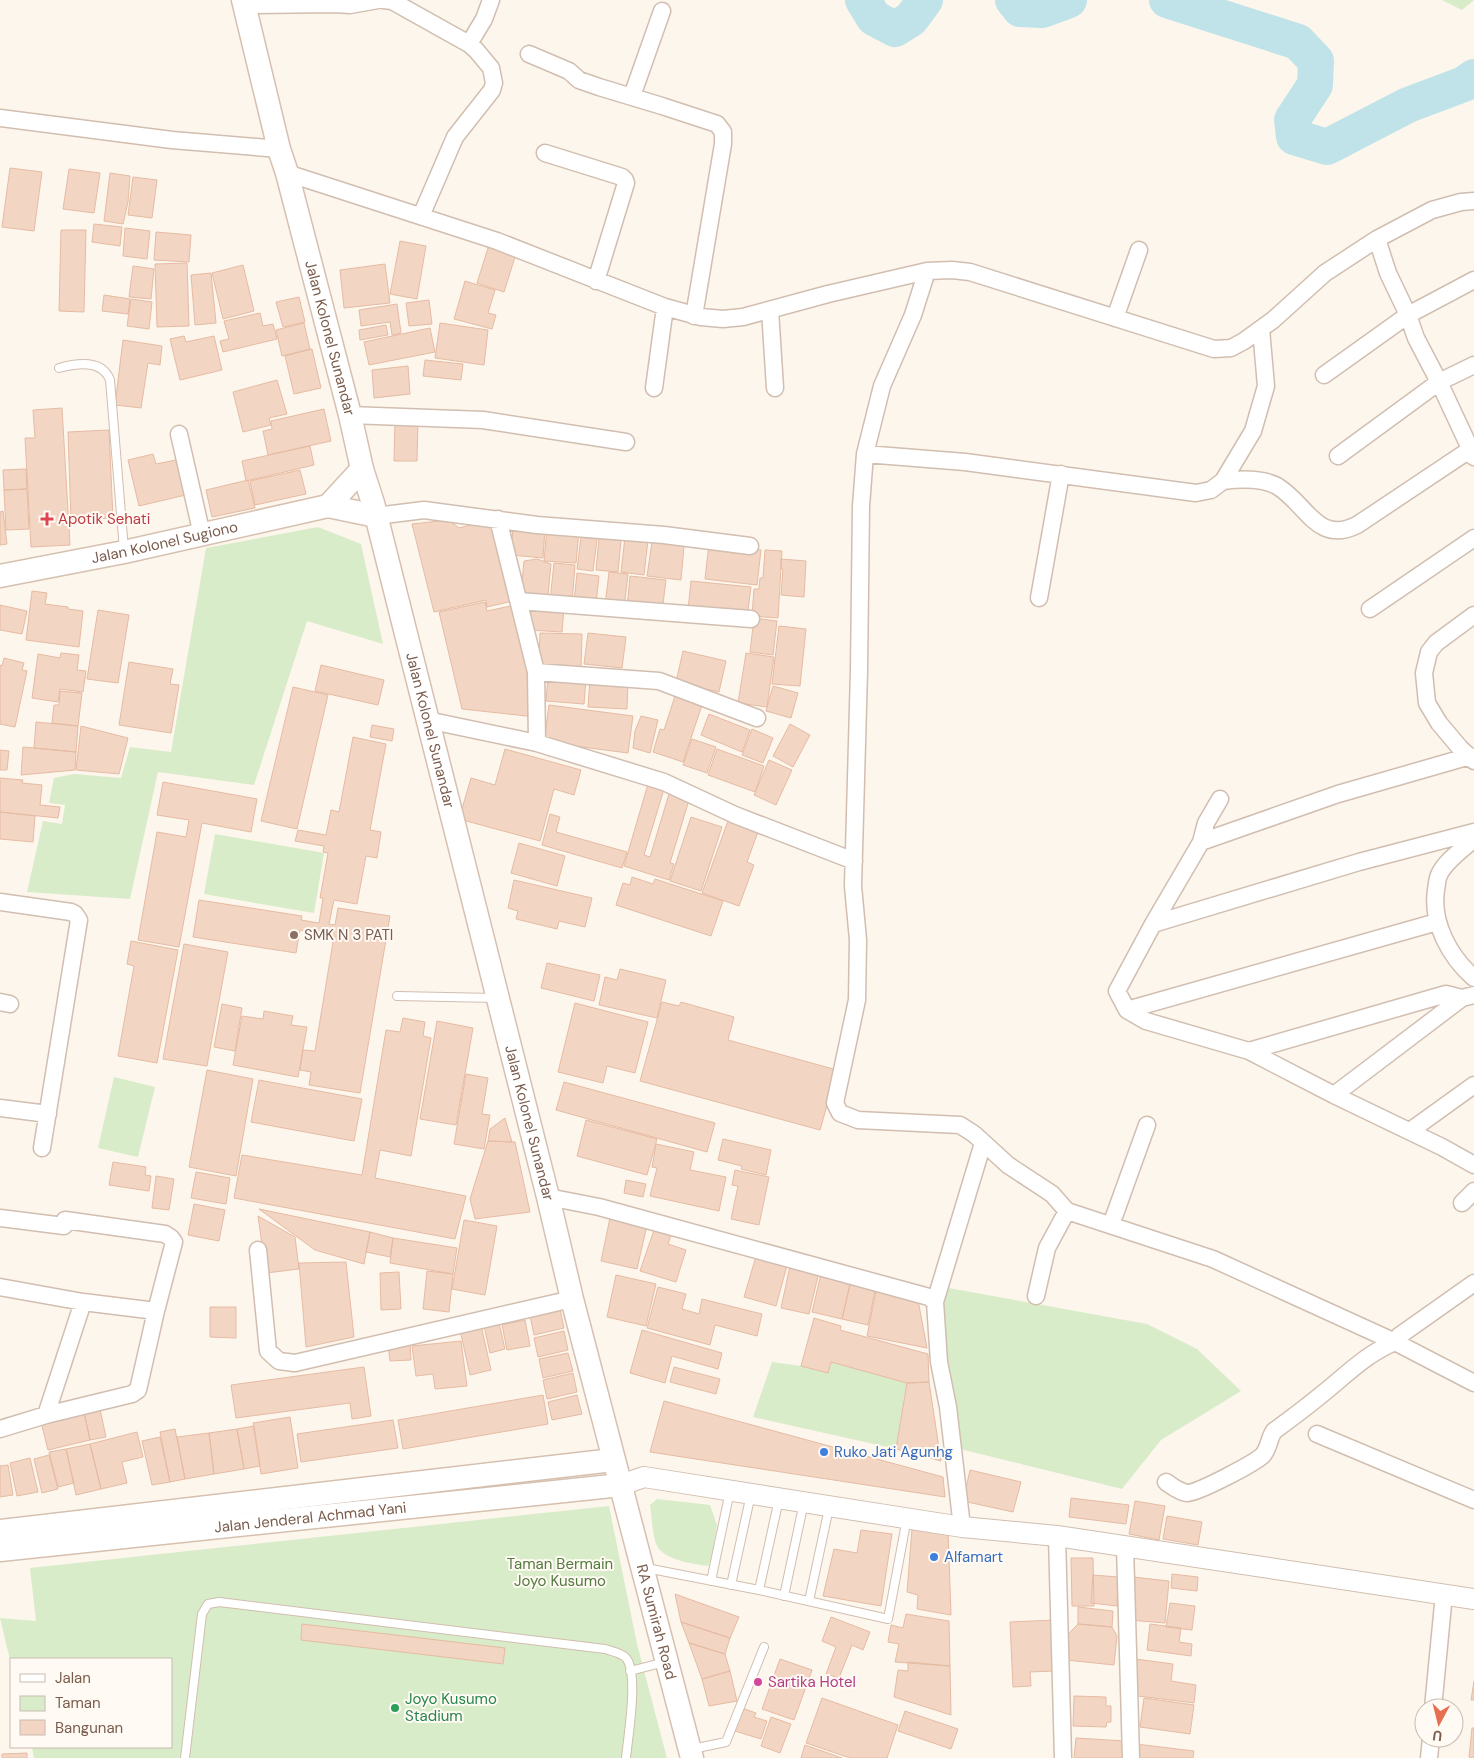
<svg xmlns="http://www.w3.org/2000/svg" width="1474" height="1758" font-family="'DM Sans',sans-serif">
<rect width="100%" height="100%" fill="#fdf6ec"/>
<path fill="#d8ecc9" d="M1442,0H1474L1462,10Z
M318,527L361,544L383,644L307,621L254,785L158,772L130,899L27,892L43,821L62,824L65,805L49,803L54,778L74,774L121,778L130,747L171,752L206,548Z
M215,834L324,853L314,913L204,894Z
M114,1077L155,1087L138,1157L98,1148Z
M943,1287L1147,1324L1197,1349L1241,1391L1161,1440L1122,1489L956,1448L939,1301Z
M772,1362L801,1366L828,1373L831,1362L907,1383L896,1449L753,1417Z
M657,1499L710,1505L717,1525L711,1560L708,1566C694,1564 662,1560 656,1544C652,1532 652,1517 650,1505Z
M609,1506L637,1644L667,1758H34L32,1747H171V1659H11V1664L0,1618L36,1621L30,1568Z"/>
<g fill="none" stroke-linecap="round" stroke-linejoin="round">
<path stroke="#bfe3e8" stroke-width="36" d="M863,0L874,18L895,29L911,19L925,0
M1013,0L1020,9L1042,10L1069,0
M1167,0L1298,42L1316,61L1315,85L1292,120L1294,137L1327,147L1408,105L1464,84L1474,77"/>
</g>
<path fill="#f3d5c3" stroke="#e6bba3" d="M10,168L42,172L34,231L2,227Z
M69,169L100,173L94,213L63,209Z
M110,173L130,176L128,202L123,224L104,221Z
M133,177L157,180L152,218L128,215Z
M94,224L122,227L120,246L92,242Z
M125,228L150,231L147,259L123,256Z
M61,230H86L84,312L59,311Z
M156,232L191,235L189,262L154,260Z
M400,241L426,246L417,299L390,294Z
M489,245L516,254L504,292L477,283Z
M187,263L189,326L157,327L155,264Z
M385,264L390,303L344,308L340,270Z
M243,265L254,311L223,319L212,273Z
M133,266L154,269L151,299L129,297Z
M211,273L216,323L195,325L191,275Z
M465,281L495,290L488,313L496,315L492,329L454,319Z
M104,295L130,299L128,314L102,311Z
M299,297L305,322L283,327L276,302Z
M131,299L152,302L149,329L127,326Z
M429,300L432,324L409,326L406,303Z
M397,304L401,333L392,335L390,322L361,326L359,310Z
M260,313L263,326L273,324L277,339L223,352L220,341L229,339L224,321Z
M304,323L310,349L282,356L276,330Z
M440,323L488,330L484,365L435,358Z
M386,325L388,335L360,340L359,330Z
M430,328L435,352L369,365L364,342Z
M184,336L186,342L214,336L222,370L180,380L170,339Z
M123,340L162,346L160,365L148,363L141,408L115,405Z
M312,349L321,388L294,394L285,356Z
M425,360L463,364L461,380L423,376Z
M408,366L410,394L374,398L372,370Z
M277,380L287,414L269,418L271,425L243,432L233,392Z
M62,408L70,545L31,547L25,438H35L33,410Z
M324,409L331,441L268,455L263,431L272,429L271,421Z
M395,420L418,421L417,461H394Z
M109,430L113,518L71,520L68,432Z
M310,446L314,465L246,481L242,461Z
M153,454L156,464L181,459L190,494L139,506L128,460Z
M26,469L27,489L4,490L3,470Z
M300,470L306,494L255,505L250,481Z
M248,480L255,508L212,517L206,490Z
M27,489L29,529L6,530L4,490Z
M3,511L7,544L0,545V512Z
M494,519L513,601L487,607L486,600L434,612L412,524L449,520L459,528Z
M513,526L545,529L543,558L511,555Z
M547,528L579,530L576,563L544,561Z
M581,537L597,539L593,571L577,569Z
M625,537L648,540L644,575L621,572Z
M599,538L621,540L618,572L596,570Z
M652,542L684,546L681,580L647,576Z
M709,544L761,550L757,585L705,579Z
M765,550L782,551L778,618L752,616L754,589H759L760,578H763Z
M537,559L551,564L548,595L521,593L524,561Z
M781,559L806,561L804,597L781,595L783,569H781Z
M554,563L575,565L572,603L550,601Z
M609,572L628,574L624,608L605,606Z
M577,573L599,576L596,604L574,602Z
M630,576L666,580L662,612L627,608Z
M691,581L751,587L747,617L688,610Z
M32,591L47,593L45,604L68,607V609L83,611L79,647L26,640Z
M485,602L487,611L515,605L533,666L536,717L462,709L439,612Z
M0,605L27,611L22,634L0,630Z
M531,606L564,608L562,632L530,630Z
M98,610L129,615L118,683L87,679Z
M754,618L777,621L773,655L750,652Z
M779,626L806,629L800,686L772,684Z
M540,633L582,634L581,667L539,665Z
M588,633L626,637L622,668L584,664Z
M683,651L726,661L719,692L676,682Z
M61,653L79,655L77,670L86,671L83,692L60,689L58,702L32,698L38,654L60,658Z
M746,653L774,657L767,707L738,703Z
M4,658L24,663L22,670L27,671L15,727L0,724V665L2,666Z
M129,662L173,669L170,684L179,685L171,733L119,725Z
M321,665L384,680L378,705L315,691Z
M548,676L586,679L584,704L546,701Z
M590,679L628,681L627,709L588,707Z
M773,686L798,693L791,718L766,711Z
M293,687L328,695L297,829L261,821Z
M60,691L82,693L78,726L52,723L54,705H59Z
M675,696L702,705L683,762L653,752L660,729L664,730Z
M549,705L633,716L628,753L544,742Z
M709,714L750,730L742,752L701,735Z
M641,716L658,720L650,753L633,748L635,731Z
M36,722L78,726L76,752L34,748Z
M790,724L810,735L793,767L773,756Z
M372,725L394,729L392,741L370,737Z
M81,726L128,738L119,774L76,770Z
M752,729L773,738L763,763L742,755Z
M353,737L386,744L370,830L381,832L377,858L366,856L357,904L334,900L329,924L335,925L338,908L390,916L360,1093L309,1085L311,1072L300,1070L303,1050L315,1051L334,936L300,930L296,953L193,937L199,900L302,916L301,920L319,923L323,898H320L328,853L323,852L324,846L295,841L298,830L326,835L331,810L339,812Z
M692,739L716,747L707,773L683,765Z
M23,747L76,752L75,770L21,775Z
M505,749L581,770L574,795L554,789L540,841L459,819L471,778L495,785Z
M717,749L764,766L755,792L708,775Z
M0,750L9,751L7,770H0Z
M769,760L792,770L776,805L754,795Z
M0,778L23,780L22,783L42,785L40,805L60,807L58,818L0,812Z
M163,782L257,799L251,832L202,823L179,947L138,940L157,832L186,837L189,820L157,815Z
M648,784L664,789L644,855L650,857L669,794L689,800L670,863L674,864L669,880L624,866Z
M0,812L35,816L33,842L0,839Z
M550,814L560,817L556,832L627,852L622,868L542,845Z
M691,817L722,827L701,891L670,881Z
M729,818L759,829L747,862L754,865L739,906L702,893Z
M519,843L565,856L557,886L511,873Z
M632,877L653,884L655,879L723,901L711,936L616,905L623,883L630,885Z
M514,880L592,898L585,927L559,921L557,929L516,919L518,911L508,908Z
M131,941L178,950L157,1063L118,1056L134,966L127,964Z
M184,944L228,952L207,1066L163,1059Z
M547,963L600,975L594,1001L541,988Z
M620,969L666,980L657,1018L599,1005L605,977L617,980Z
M662,1002L679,1006L681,1002L734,1017L728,1040L837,1070L820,1130L640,1081Z
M575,1003L648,1022L635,1073L607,1066L603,1083L558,1072Z
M222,1004L242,1008L235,1051L214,1047Z
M264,1011L293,1016L291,1025L307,1027L298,1077L233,1065L242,1016L263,1019Z
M403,1018L425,1022L423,1036L431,1038L411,1156L380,1150L375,1178L466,1196L455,1239L234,1198L242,1155L362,1175L386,1030L400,1032Z
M437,1021L473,1028L456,1125L420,1119Z
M207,1070L253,1079L236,1176L189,1167Z
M466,1074L488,1078L482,1114L490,1115L484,1149L454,1144Z
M259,1080L362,1099L354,1141L251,1122Z
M564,1082L715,1123L707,1152L556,1110Z
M505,1118L512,1142L488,1141L490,1129Z
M586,1120L657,1139L647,1175L577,1156Z
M723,1139L771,1150L766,1175L741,1169L742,1166L718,1160Z
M488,1141L515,1142L530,1212L475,1219L470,1199Z
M656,1144L694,1152L690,1170L726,1177L719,1211L650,1196L657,1168L652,1167Z
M113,1162L146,1167L145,1175L151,1176L149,1191L109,1185Z
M735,1170L769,1177L759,1225L731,1219L738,1186L732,1185Z
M196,1172L230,1178L226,1204L191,1198Z
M156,1176L174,1179L169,1210L152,1208Z
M626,1180L646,1184L643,1197L624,1193Z
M194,1204L225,1210L219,1241L188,1235Z
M259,1209L370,1232L364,1264L315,1250Z
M611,1213L648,1221L637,1269L601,1261Z
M258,1216L295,1237L299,1269L266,1273Z
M464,1220L497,1226L485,1295L452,1289Z
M654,1230L671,1235L668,1244L686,1250L676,1282L640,1271Z
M370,1232L393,1238L390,1257L366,1252Z
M393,1238L457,1248L453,1274L390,1263Z
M757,1253L788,1262L776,1306L744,1297Z
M346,1262L354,1337L306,1347L299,1263Z
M790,1266L819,1272L809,1314L781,1308Z
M427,1271L453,1274L449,1312L423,1309Z
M399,1272L401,1309L381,1310L380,1273Z
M821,1274L851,1280L842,1319L812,1312Z
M616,1275L656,1284L646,1326L607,1317Z
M851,1280L876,1286L868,1325L842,1319Z
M658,1287L686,1294L682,1309L699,1314L702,1299L762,1314L757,1336L715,1325L710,1345L647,1328Z
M876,1291L918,1300L927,1348L867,1336Z
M210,1307H236V1338L210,1337Z
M560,1309L564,1328L534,1335L530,1316Z
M814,1318L841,1326L840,1330L928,1354L929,1382L907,1383L831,1362L828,1373L801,1366Z
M525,1320L530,1346L507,1350L502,1325Z
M499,1323L505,1349L490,1353L484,1326Z
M481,1325L491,1370L470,1375L460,1330Z
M642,1330L722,1353L718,1369L672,1356L665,1383L630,1373Z
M564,1331L568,1350L538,1357L534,1338Z
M461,1341L467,1386L435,1389L433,1374L416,1376L412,1346Z
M410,1344L411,1360L390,1361L388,1345Z
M568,1353L573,1371L543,1378L539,1359Z
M364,1367L371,1416L352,1419L350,1403L236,1418L231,1385Z
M674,1367L720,1379L716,1394L670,1382Z
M573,1373L577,1392L547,1399L543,1380Z
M929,1382L941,1461L896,1449L907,1383Z
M543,1395L548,1424L403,1449L398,1420Z
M577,1395L582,1414L552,1420L548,1402Z
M664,1401L943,1477L945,1497L650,1452Z
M100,1409L106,1437L90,1440L84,1412Z
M84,1412L90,1440L48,1450L41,1422Z
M290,1417L298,1468L261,1474L253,1423Z
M393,1420L398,1448L301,1462L297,1434Z
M254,1426L260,1466L244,1469L237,1429Z
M175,1429L185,1479L170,1482L160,1432Z
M237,1429L244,1469L214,1474L209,1433Z
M137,1432L143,1457L122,1462L127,1483L101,1489L90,1444Z
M209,1433L214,1474L185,1479L177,1437Z
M160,1437L170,1482L152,1485L142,1441Z
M90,1444L101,1489L76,1495L66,1449Z
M66,1449L74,1483L58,1487L49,1452Z
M49,1455L58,1489L42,1493L34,1459Z
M30,1458L38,1492L17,1496L10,1463Z
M8,1465L13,1495L0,1497V1466Z
M970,1470L1021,1482L1013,1512L963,1501Z
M1071,1498L1129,1505L1126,1524L1069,1517Z
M1135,1501L1165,1506L1159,1540L1129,1534Z
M1167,1516L1202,1522L1198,1545L1163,1539Z
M912,1529L948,1530L951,1615L917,1609L918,1595L907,1592Z
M861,1530L892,1534L881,1606L823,1596L834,1549L857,1553Z
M1071,1558H1093L1094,1606H1072Z
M1172,1574L1198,1577L1197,1591L1171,1588Z
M1093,1575L1118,1577L1117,1606L1091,1603Z
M1133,1577L1169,1581L1165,1623L1129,1620Z
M675,1594L739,1617L730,1638L681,1622Z
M1170,1603L1195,1606L1192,1630L1166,1627Z
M1078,1607L1113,1611L1112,1627L1078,1624Z
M906,1614L949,1621L950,1666L895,1662L899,1644L888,1642L891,1625L903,1628Z
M831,1617L870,1632L863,1650L852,1645L839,1678L826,1674L836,1647L822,1641Z
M1055,1620L1054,1671L1030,1672L1031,1686L1013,1687L1010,1622Z
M681,1622L730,1638L725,1654L689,1643Z
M302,1624L505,1648L503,1664L301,1640Z
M1078,1624L1112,1627L1117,1636L1114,1665L1066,1660L1068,1634Z
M1150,1624L1181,1628L1179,1642L1192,1644L1191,1656L1147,1650Z
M689,1643L725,1654L730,1671L702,1679Z
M780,1659L812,1670L794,1720L762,1709Z
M1135,1659L1173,1664L1171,1681L1196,1685L1194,1703L1130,1695Z
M908,1662L950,1666L951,1715L894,1697L898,1670L908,1671Z
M730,1671L737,1701L709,1706L702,1679Z
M1474,1681V1700H1471Z
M1074,1696L1106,1697V1706H1111V1722H1107L1106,1727L1073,1726Z
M822,1698L898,1725L887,1758H850L806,1743Z
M1144,1698L1194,1705L1190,1734L1140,1727Z
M742,1708L756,1713L754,1717L767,1721L761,1739L735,1731Z
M905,1711L958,1729L951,1749L898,1731Z
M771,1717L791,1724L780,1753L761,1746Z
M1472,1728H1474V1758L1469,1757Z
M1076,1738L1125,1741L1124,1758H1074Z
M1136,1744L1194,1751L1193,1758H1135Z
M805,1745L842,1758H801Z
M27,1753V1758H2V1754Z"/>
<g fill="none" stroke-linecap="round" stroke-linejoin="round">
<defs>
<path id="service" d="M59,368C77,363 102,359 110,380L124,550
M397,996L496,998
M646,1568L759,1590L888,1619L907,1518
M711,1581L730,1491
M731,1585L751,1494
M759,1590L779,1499
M784,1596L804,1502
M809,1601L829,1508
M630,1671L665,1662
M692,1749L726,1742L764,1647
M185,1758L202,1614L208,1604L219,1602L605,1649C611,1651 622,1653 626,1658C639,1673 628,1737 626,1758"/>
<path id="minor" d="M383,0L392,1L469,44L476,50L491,68L494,83L492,90L455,137L421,216
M244,5L334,4L350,5L378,0
M469,44L484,19L491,0
M529,54L569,71L579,80L599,87L662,106L717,124L723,132V144L694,316
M632,96L662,11
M0,118L172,140L279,149
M545,153L622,177L625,180L626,183L596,281
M287,173L497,241L665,307L701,317L723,319L743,317L828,294L927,271L952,270L970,272L1214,349L1231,348L1244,341L1273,320L1325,273L1377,239L1432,210L1461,202L1474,201
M1377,239L1388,273L1408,315L1416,338L1439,382L1474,457
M927,271L913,315L882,386L865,454L861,506L859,671L853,886L858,940L857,1000L835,1103L840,1113L858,1120L960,1125L974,1134L1008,1165L1052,1194L1067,1211L1213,1259L1395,1342
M770,310L775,388
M1115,318L1139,250
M1324,375L1408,315L1474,280
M654,388L665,307
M350,415L483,420L626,442
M179,434L202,535
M865,454L965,462L1196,493L1211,490L1223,481L1253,431L1266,386L1261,329
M1338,456L1439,382L1474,365
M1223,481C1239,479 1262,478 1277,486C1307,504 1317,545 1357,525L1474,447
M376,516L424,510L537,525L664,535L750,546
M498,519L536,672L537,743
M1039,598L1061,474
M519,601L751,619
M1370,609L1474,538
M1474,615L1436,643L1429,652L1424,673L1427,703L1439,723L1460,748L1474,761
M536,672L659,681L757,718
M427,720L537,743L664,782L735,815L854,861
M1220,799L1206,823L1201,842L1153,924L1117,991L1127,1010L1146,1021L1249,1051L1334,1095L1442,1147L1474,1165
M1474,839C1463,849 1445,861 1439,875C1437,879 1437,885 1436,890C1431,923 1450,957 1474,978
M1201,842L1338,794L1470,756
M0,902L71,912L75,914L79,920L42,1148
M1153,924L1359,862L1474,832
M0,1002L10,1004
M1127,1010L1437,922
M1249,1051L1446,994L1462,998
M1334,1095L1462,998L1474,995
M0,1108L48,1114
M1410,1131L1474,1085
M548,1197L599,1207L929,1297L935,1302L939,1362L948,1407L962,1527
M1462,1203L1474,1191
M0,1218L64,1226L65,1220L165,1234L171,1238L174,1242L156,1311L138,1390L132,1394L46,1415L0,1429
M1111,1225L1147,1125
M258,1250L268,1351L279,1361L295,1363L572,1299
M1474,1283L1399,1336L1395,1342L1474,1383
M0,1287L83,1302L156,1311
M1036,1296L1047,1248L1067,1211
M935,1302L983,1143
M46,1415L83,1302
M1317,1434L1474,1500
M1166,1482C1172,1486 1179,1492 1187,1493C1198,1493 1255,1463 1263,1455C1269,1448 1269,1438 1274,1431C1292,1418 1309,1405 1326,1391C1348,1373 1368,1353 1395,1342
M1057,1536L1063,1758
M1125,1546L1131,1758
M1433,1708L1444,1594
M1429,1758L1431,1738"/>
<path id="tertiary" d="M621,1485L644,1477L962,1527L1057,1536L1474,1599"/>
<g id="secondary">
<path id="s1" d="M243,0L279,149L287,173L350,415L362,469L373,503L548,1197L572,1299L692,1758"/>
<path d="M328,506L362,469"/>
<path id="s2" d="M0,576L124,552L328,506L376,516"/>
<path d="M0,1531L613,1460"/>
<path id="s3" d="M0,1550L621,1485"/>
</g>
</defs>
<use href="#service" stroke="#d1beb0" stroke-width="10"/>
<use href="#minor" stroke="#d1beb0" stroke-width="19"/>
<use href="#tertiary" stroke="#d1beb0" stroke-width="22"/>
<use href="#secondary" stroke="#d6c0b0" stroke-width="25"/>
<use href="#service" stroke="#fff" stroke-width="8"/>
<use href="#minor" stroke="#fff" stroke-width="16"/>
<use href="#tertiary" stroke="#fff" stroke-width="20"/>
<use href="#secondary" stroke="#fff" stroke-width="22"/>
</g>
<path fill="#e0444e" stroke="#fffaf3" stroke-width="2" d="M44.5 511.5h5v5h5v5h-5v5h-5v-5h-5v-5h5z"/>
<circle fill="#8d6e63" stroke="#fffaf3" stroke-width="2" cx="294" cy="935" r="5"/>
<g fill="#3f7fe0" stroke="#fffaf3" stroke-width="2">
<circle cx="824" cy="1452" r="5"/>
<circle cx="934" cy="1557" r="5"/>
</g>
<circle fill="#d1479c" stroke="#fffaf3" stroke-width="2" cx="758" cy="1682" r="5"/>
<circle fill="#2e9e5b" stroke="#fffaf3" stroke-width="2" cx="395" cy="1708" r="5"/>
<g text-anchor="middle" stroke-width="4" stroke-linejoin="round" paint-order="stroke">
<g font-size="15" fill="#7a5c4d" stroke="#fffaf3">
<text dy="5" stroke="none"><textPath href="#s1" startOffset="349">Jalan Kolonel Sunandar</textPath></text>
<text dy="5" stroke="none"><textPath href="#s2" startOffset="168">Jalan Kolonel Sugiono</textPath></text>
<text dy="5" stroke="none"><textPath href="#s1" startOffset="754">Jalan Kolonel Sunandar</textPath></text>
<text dy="5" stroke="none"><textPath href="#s1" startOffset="1159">Jalan Kolonel Sunandar</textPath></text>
<text dy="5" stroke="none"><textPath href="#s3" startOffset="312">Jalan Jenderal Achmad Yani</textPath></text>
<text dy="5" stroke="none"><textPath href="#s1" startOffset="1674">RA Sumirah Road</textPath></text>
</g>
<g font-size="15" fill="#be3a42" stroke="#fffaf3" text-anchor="start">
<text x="58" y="524">Apotik Sehati</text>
</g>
<g font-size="15" fill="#785e54" stroke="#fffaf3" text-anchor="start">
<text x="304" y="940">SMK N 3 PATI</text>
</g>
<g font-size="15" fill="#366cbe" stroke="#fffaf3" text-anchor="start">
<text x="834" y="1457">Ruko Jati Agunhg</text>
<text x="944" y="1562">Alfamart</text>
</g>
<g font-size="15" fill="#537a41" stroke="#fffaf3">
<text x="560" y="1569">Taman Bermain<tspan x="560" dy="17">Joyo Kusumo</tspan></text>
</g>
<g font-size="15" fill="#b23c85" stroke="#fffaf3" text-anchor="start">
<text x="768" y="1687">Sartika Hotel</text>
</g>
<g font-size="15" fill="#27864d" stroke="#fffaf3" text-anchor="start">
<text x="405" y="1704">Joyo Kusumo<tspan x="405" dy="17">Stadium</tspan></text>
</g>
</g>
<rect x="10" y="1658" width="162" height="90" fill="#fffaf3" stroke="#cabbb1"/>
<rect x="20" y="1674" width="25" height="8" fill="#ffffff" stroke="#cabbb1"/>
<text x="55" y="1683" font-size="15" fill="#7a5c4d">Jalan</text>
<rect x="20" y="1696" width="25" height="15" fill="#d8ecc9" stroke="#cabbb1"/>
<text x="55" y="1708" font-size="15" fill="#7a5c4d">Taman</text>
<rect x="20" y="1720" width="25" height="15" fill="#f3d5c3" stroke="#cabbb1"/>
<text x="55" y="1733" font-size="15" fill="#7a5c4d">Bangunan</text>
<g transform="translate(1439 1723) rotate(187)"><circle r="24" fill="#fffaf3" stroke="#cabbb1"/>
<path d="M0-4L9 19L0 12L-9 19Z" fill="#e76f51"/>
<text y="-8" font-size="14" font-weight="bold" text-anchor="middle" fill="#7a5c4d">U</text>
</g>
</svg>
